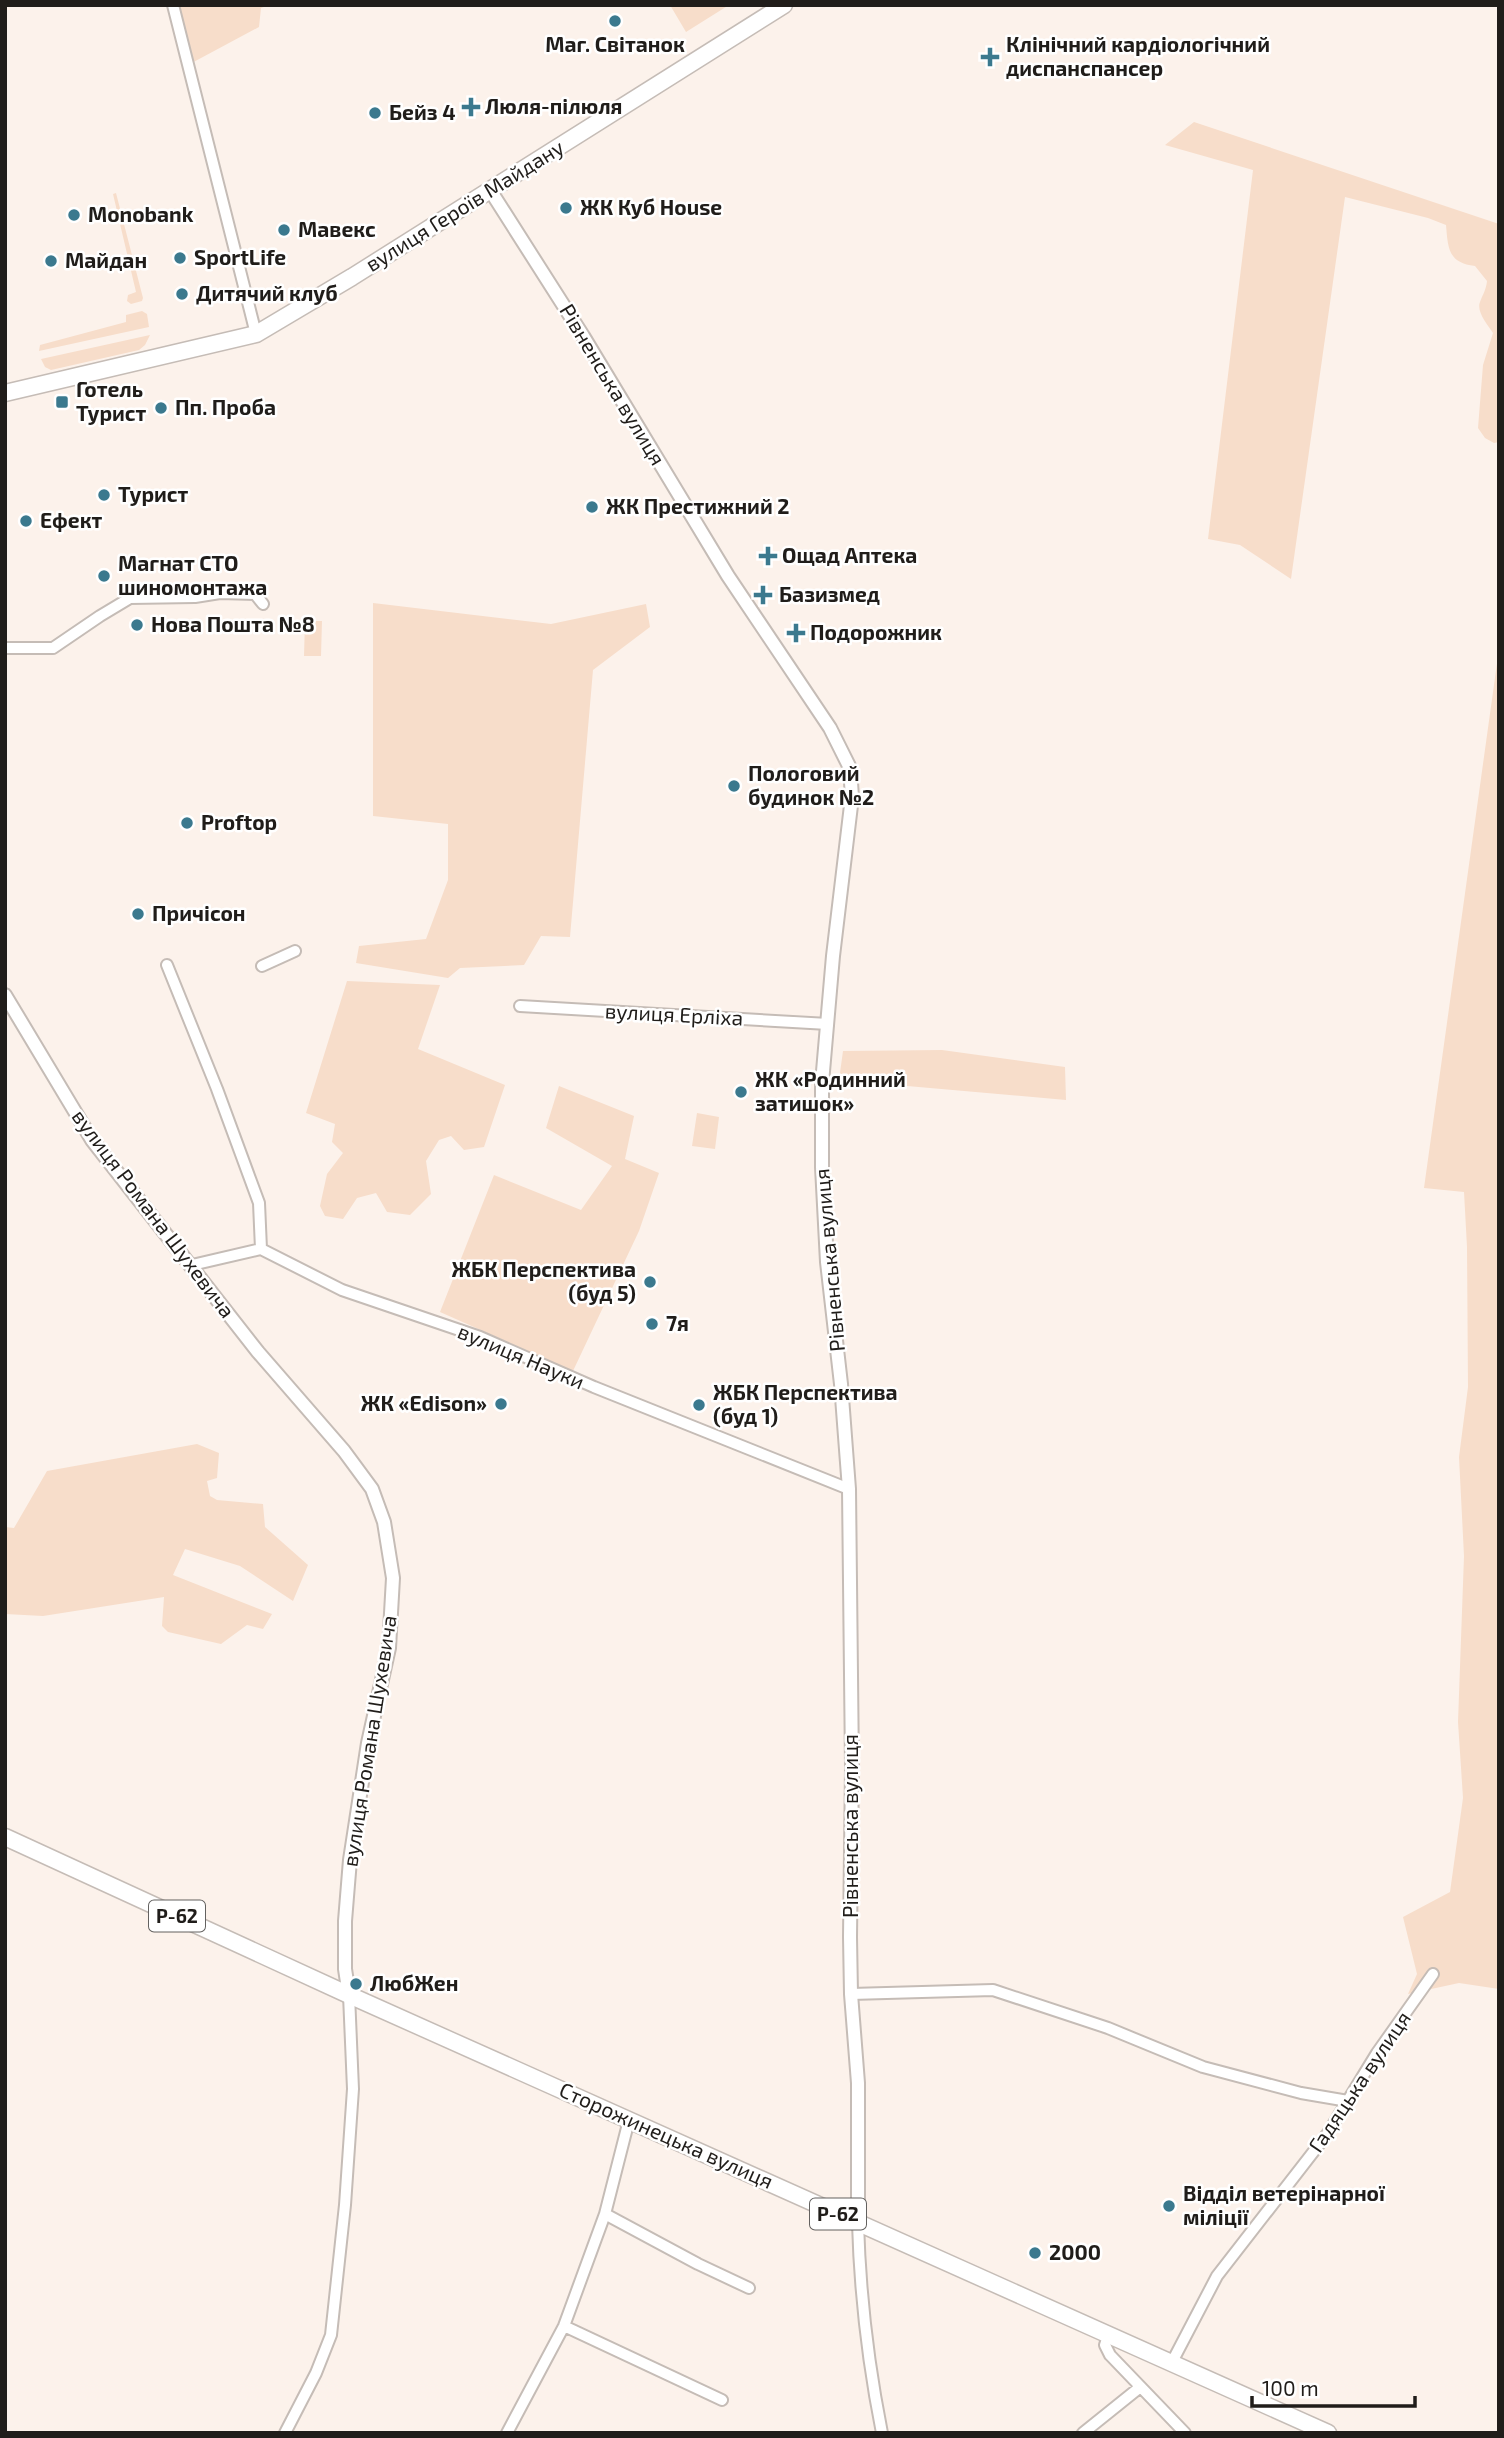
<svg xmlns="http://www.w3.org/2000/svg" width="1504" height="2438" font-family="'Exo 2',sans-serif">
<rect width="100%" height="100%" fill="#fcf2eb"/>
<path fill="#f7ddca" d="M173,5H270L261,8L259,27L188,65Z
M670,5H729L686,32Z
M1194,122L1499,224V442L1494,443L1485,438L1478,428L1483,365L1493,333C1488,325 1476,312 1480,302C1483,294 1486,290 1487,281L1475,266C1448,263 1448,248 1446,225L1428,218L1345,197L1291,579L1240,545L1208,539L1253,170L1165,145Z
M116,193L143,298L142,301L131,304L127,301L128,295L136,292L113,194Z
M142,311L147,314L149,327L39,351L40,345L126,322V315Z
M150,335L145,345L139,350L51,370L45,367L41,359Z
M373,603L551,624L646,604L650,627L593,670L570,937L541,936L524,965L460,968L448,978L356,963L359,946L426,939L448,880V824L373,816Z
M305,621H322L321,656H304Z
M1499,649V1989L1459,1983L1408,1994L1417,1974L1403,1917L1450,1892L1463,1798L1458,1722L1464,1556L1459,1457L1468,1387L1467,1247L1464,1192L1424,1188Z
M347,981L440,985L418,1049L505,1085L484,1147L464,1150L451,1136L439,1140L426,1161L431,1194L410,1215L387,1212L376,1193L357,1198L343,1219L325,1216L320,1206L327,1174L343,1153L332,1142L335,1124L306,1113Z
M942,1050L1065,1067L1066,1100L839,1080L843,1051Z
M559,1086L634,1116L625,1159L659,1173L639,1231L573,1371L440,1312L494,1175L581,1210L612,1166L546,1128Z
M697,1113L719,1117L715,1149L692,1146Z
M197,1444L219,1453L217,1478L207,1481L210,1496L217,1500L263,1504L265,1527L308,1565L293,1601L240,1566L185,1549L173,1575L272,1614L263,1629L247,1625L221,1644L168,1632L162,1626L164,1597L43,1616L5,1614V1527L14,1528L47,1471Z"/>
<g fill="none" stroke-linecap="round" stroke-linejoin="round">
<defs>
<path id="minor" d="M173,5L256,334
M5,648H53L100,616L130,598L195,597L220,593L255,594L263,604
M167,965L217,1089L259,1203L261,1249
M262,966L295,951
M520,1006L828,1024
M192,1265L261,1249L342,1290L480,1337L594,1387L849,1489
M851,1994L993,1990L1108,2028L1203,2067L1301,2093L1348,2101
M605,2214L698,2264L749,2288
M858,2223C860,2294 868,2363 882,2433
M564,2326L722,2400
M1108,2336L1105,2345L1110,2355L1185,2433
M1171,2364L1217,2276L1328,2133L1377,2053L1433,1974
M285,2433L316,2373L331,2335L345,2205L353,2089L349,1995
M507,2433L564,2326L605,2214L629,2120
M1083,2433L1139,2388"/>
<path id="tertiary" d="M490,190L583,336L728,576L830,728L850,768L852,797L833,956L822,1083V1167L827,1262L841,1384L849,1489L852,1767L850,1937L851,1994L858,2083V2223
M5,995L92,1140L258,1352L344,1451L372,1489L384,1522L393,1578L389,1648L368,1743L350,1860L345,1921V1969L349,1995"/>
<path id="primary" d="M5,393L256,334L352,277L784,5
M5,1837L349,1995L1328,2433"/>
</defs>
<use href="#minor" stroke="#c5bcb6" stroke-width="14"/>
<use href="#tertiary" stroke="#c5bcb6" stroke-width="16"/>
<use href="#primary" stroke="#c5bcb6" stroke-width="19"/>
<use href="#minor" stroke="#fff" stroke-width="10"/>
<use href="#tertiary" stroke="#fff" stroke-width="12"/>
<use href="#primary" stroke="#fff" stroke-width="16"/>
</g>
<g fill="#3b798e" stroke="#fff" stroke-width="2.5">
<circle cx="615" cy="21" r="7"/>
<path d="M986.5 46.5h7v7h7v7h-7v7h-7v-7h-7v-7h7z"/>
<path d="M467.5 96.5h7v7h7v7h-7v7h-7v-7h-7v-7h7z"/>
<circle cx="375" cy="113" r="7"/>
<circle cx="566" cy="208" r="7"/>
<circle cx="74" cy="215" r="7"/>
<circle cx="284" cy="230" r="7"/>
<circle cx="180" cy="258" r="7"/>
<circle cx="51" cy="261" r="7"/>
<circle cx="182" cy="294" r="7"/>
<rect x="55" y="395" width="14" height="14" rx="3.5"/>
<circle cx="161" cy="408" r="7"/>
<circle cx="104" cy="495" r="7"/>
<circle cx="592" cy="507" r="7"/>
<circle cx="26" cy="521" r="7"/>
<path d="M764.5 545.5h7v7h7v7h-7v7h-7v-7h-7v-7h7z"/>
<circle cx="104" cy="576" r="7"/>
<path d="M759.5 584.5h7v7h7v7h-7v7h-7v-7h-7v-7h7z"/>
<circle cx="137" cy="625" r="7"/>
<path d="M792.5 622.5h7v7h7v7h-7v7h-7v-7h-7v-7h7z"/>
<circle cx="734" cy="786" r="7"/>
<circle cx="187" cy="823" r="7"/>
<circle cx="138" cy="914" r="7"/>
<circle cx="741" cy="1092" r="7"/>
<circle cx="650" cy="1282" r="7"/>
<circle cx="652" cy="1324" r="7"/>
<circle cx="501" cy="1404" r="7"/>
<circle cx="699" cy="1405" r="7"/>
<circle cx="356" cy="1984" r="7"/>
<circle cx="1169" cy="2206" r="7"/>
<circle cx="1035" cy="2253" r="7"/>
</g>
<g text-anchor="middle" stroke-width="5" stroke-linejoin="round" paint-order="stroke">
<g fill="#fff" stroke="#63615f" stroke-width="2">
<rect x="149" y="1900.5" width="56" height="31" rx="5"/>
<rect x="810" y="2198.5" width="56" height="31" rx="5"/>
</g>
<g font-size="19" font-weight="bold" fill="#201d1a">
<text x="177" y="1923">Р-62</text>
<text x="838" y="2221">Р-62</text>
</g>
<g font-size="21" font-weight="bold" fill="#201d1a" stroke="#fff" text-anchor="start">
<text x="615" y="52" text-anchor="middle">Маг. Світанок</text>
<text x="1006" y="52">Клінічний кардіологічний<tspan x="1006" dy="24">диспанспансер</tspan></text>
<text x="485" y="114">Люля-пілюля</text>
<text x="389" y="120">Бейз 4</text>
<text x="580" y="215">ЖК Куб House</text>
<text x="88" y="222">Monobank</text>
<text x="298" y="237">Мавекс</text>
<text x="194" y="265">SportLife</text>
<text x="65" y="268">Майдан</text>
<text x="196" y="301">Дитячий клуб</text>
<text x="76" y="397">Готель<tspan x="76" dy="24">Турист</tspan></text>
<text x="175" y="415">Пп. Проба</text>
<text x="118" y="502">Турист</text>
<text x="606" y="514">ЖК Престижний 2</text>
<text x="40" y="528">Ефект</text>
<text x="782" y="563">Ощад Аптека</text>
<text x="118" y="571">Магнат СТО<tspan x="118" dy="24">шиномонтажа</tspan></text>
<text x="779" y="602">Базизмед</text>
<text x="151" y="632">Нова Пошта №8</text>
<text x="810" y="640">Подорожник</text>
<text x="748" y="781">Пологовий<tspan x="748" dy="24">будинок №2</tspan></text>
<text x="201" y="830">Proftop</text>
<text x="152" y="921">Причісон</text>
<text x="755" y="1087">ЖК «Родинний<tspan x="755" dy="24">затишок»</tspan></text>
<text x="636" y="1277" text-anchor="end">ЖБК Перспектива<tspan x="636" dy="24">(буд 5)</tspan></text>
<text x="666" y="1331">7я</text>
<text x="713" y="1400">ЖБК Перспектива<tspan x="713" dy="24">(буд 1)</tspan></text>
<text x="487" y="1411" text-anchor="end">ЖК «Edison»</text>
<text x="370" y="1991">ЛюбЖен</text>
<text x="1183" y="2201">Відділ ветерінарної<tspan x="1183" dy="24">міліції</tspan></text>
<text x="1049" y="2260">2000</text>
</g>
<g font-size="21" fill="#201d1a" stroke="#fff">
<text transform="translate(465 206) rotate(-32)" y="7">вулиця Героїв Майдану</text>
<text transform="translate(612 385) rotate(59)" y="7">Рівненська вулиця</text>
<text transform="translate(674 1015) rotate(3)" y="7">вулиця Ерліха</text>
<text transform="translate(153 1214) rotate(53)" y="7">вулиця Романа Шухевича</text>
<text transform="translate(830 1260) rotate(-95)" y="7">Рівненська вулиця</text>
<text transform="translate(521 1357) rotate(23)" y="7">вулиця Науки</text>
<text transform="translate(370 1741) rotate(-81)" y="7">вулиця Романа Шухевича</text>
<text transform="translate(851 1826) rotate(-90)" y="7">Рівненська вулиця</text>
<text transform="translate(1360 2082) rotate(-56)" y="7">Гадяцька вулиця</text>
<text transform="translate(666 2136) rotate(24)" y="7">Сторожинецька вулиця</text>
</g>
</g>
<rect width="1504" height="2438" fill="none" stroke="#201d1a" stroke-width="14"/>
<path d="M1252 2396v10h163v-10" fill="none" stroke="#201d1a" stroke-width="3.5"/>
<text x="1262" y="2396" font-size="21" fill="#201d1a" stroke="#ffffff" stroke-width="5" paint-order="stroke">100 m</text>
</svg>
